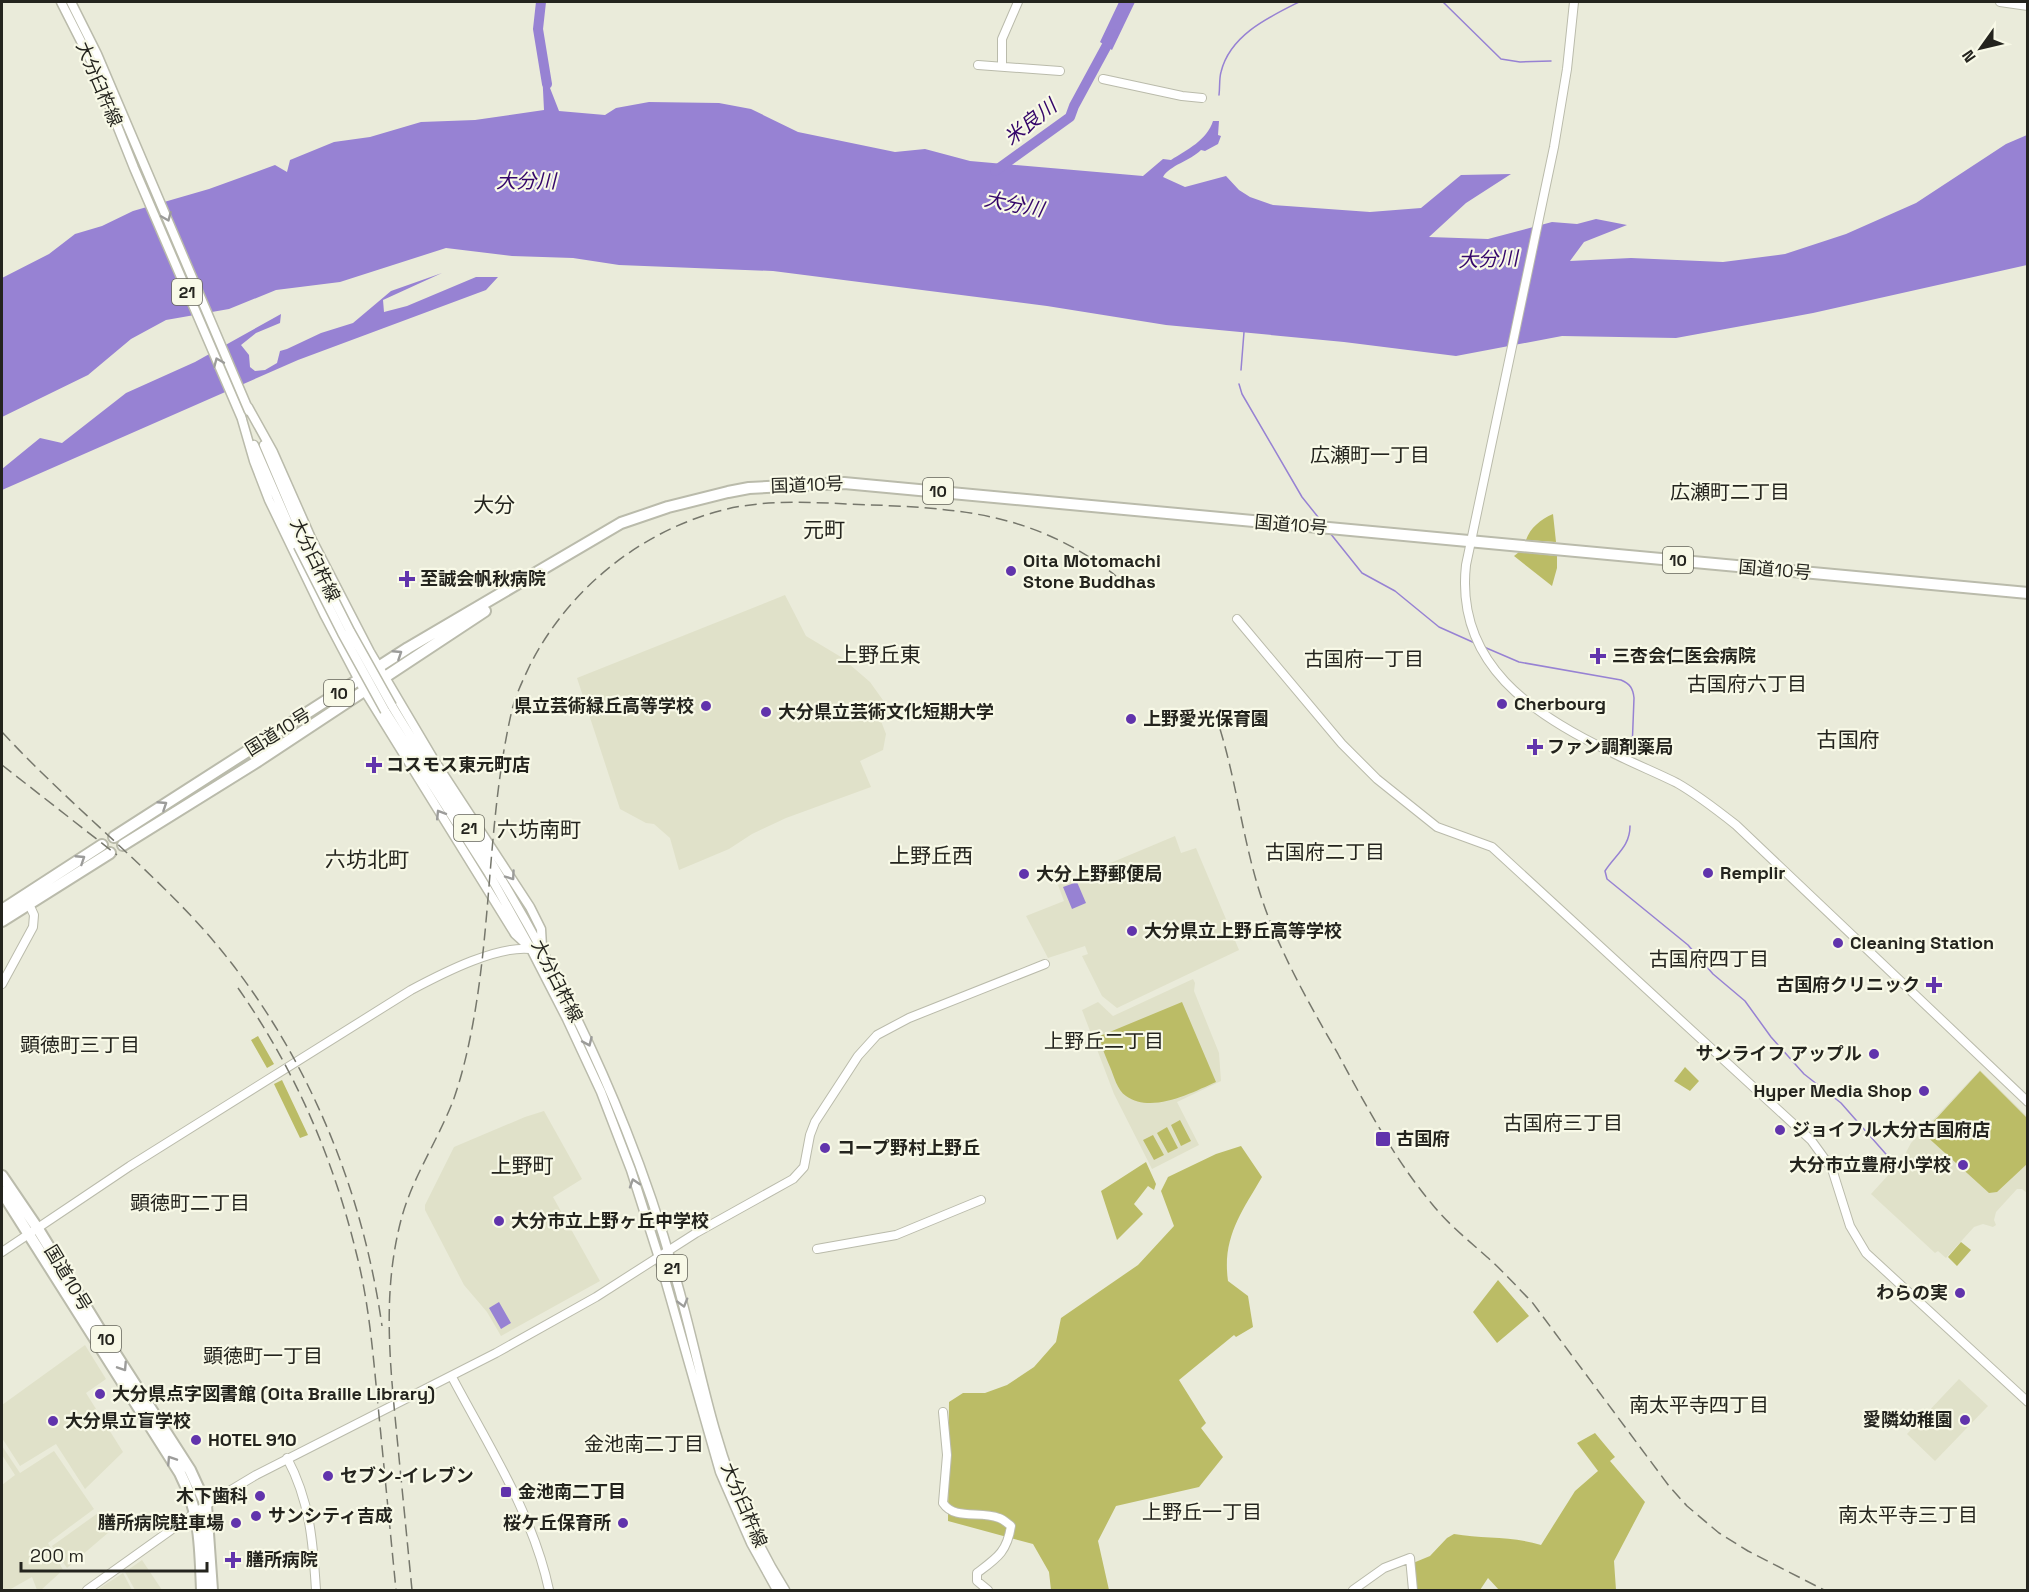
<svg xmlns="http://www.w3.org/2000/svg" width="2029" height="1592" font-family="'Space Grotesk','Noto Sans JP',sans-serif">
<rect width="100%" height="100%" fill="#eaebda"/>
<path fill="#e0e1c9" d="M785,595L806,636L841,657L870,682L890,710L879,716L886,734L883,750L860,761L871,787L786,818L752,834L729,849L679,870L670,838L654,824L646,823L620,809L577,678Z
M1175,836L1181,853L1196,848L1239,950L1117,1008L1102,996L1082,956L1088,954L1085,946L1048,958L1026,916L1064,901L1058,885Z
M1193,979L1195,983L1194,991L1219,1053L1221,1081L1177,1102L1199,1145L1152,1169L1114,1094L1082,1010L1098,1002L1113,1016Z
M1980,1070L2027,1116V1193L2022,1189H2017L1996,1212L1994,1220L1996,1225L1993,1227L1983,1224L1974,1227L1946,1258L1938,1251L1935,1253L1871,1194L1902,1160L1911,1143Z
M544,1111L582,1179L553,1197L600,1281L501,1336L487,1312L464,1285L425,1210V1205L454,1147L525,1117Z
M85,1345L106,1379L86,1393L123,1452L85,1489L56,1444L20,1466L2,1438V1405Z
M1959,1379L1988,1406L1935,1461L1907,1434Z
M2,1446L20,1473L54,1451L94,1509L48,1543L63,1570L41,1590H37L32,1577L9,1590H2V1485L15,1475L2,1455Z
M98,1513L109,1532L67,1568L52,1546Z
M142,1560L162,1590H135L125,1572Z
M123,1573L132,1590H97Z"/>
<path fill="#bbbc66" d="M1553,514L1556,542L1526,540C1530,528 1541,519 1553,514Z
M1519,552L1557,556V568L1552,586L1514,556Z
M1182,1002L1216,1082C1191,1093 1152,1114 1126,1096C1117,1090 1114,1076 1110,1067C1106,1057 1101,1047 1100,1036Z
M258,1036L274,1064L267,1068L251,1040Z
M1685,1067L1699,1081L1690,1091L1674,1081Z
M1980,1071L2027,1118V1164L1997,1192L1989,1193L1923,1133Z
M282,1080L308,1135L300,1138L274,1084Z
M1180,1120L1191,1141L1181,1146L1171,1125Z
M1167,1127L1178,1148L1168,1153L1157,1133Z
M1153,1135L1164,1155L1154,1160L1143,1140Z
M1241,1146L1262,1177C1241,1213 1222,1238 1228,1281L1248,1296L1253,1327L1236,1337L1234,1335L1179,1380L1206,1423L1201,1428L1223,1457L1199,1487L1116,1506L1098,1541L1109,1590H1051L1049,1572L1033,1544L948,1521L949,1402L963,1393H985L1007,1385L1034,1367L1056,1342L1061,1318L1138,1265L1174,1226L1161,1191L1168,1177L1216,1154Z
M1146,1162L1156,1184L1154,1190L1148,1186L1134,1204L1143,1214L1117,1240L1101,1191Z
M1961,1242L1971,1250L1957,1266L1948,1257Z
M1498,1280L1529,1316L1497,1343L1473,1312Z
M1595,1433L1615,1457L1610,1461L1645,1502L1614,1561L1616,1590H1499L1488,1578L1480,1590H1416L1413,1563L1430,1556L1447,1538L1454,1534C1483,1539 1513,1536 1541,1545L1575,1491L1598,1471L1577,1443Z"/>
<path fill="#9782d3" d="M1119,2H1135L1112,50L1100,42Z
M542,70H547L550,88L559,111L605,115L616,108L649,102L719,103L751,109L798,132L895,152L925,149L970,161L1143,176L1163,159L1171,160C1187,150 1207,140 1213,121H1219L1218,135L1221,136L1218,144L1205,151L1201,150C1190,161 1170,165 1163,177L1185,187L1226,176L1239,190L1250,197L1273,205L1370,212L1421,208L1461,175L1511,174L1466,203L1429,237L1488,239L1552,222L1577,224L1596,219L1627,225L1584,242L1570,261L1631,258L1723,262L1785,254L1846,234L1916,203L2006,144L2027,135V265L1813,313L1676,338L1562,336L1456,356L1344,342L1166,325L1047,306L773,271L619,265L573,258L512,256L446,248L340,282L276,290L229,309L166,320L131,339L88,375L2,417V278L49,254L75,234L102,226L133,211L209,189L275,165L287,172L290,160L334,142L370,137L421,122L475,120L544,110Z
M442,273L383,300L384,312L407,306L476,277H498L486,290L298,360L2,490V469L40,438L62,443L126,393L195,362L281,314L280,323L256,333L241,345L249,355L250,367L255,371L265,370L277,363L280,351L287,349L321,333L353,323L391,291Z
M1077,882L1086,903L1072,909L1063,887Z
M499,1302L511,1323L501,1329L489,1308Z"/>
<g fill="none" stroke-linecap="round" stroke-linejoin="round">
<path stroke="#9782d3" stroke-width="1.5" d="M1443,2L1501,59L1520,62L1551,61
M1219,95C1220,88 1219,79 1221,72C1230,35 1269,17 1299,2
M1241,370L1244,332
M1239,384L1242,394L1302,497L1322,522
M1330,533L1362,573L1395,591L1439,627L1477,644
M1484,647L1519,662L1621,680C1630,684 1633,688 1634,698L1632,750
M1630,826C1630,847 1615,855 1605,871L1607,879L1688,945L1713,974L1745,1001L1771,1037L1804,1074L1841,1103L1892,1161"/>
<path stroke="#9782d3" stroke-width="10" d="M541,2L538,29L547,84
M995,171L1070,117L1074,106L1113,34"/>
<defs>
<path id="secondary" d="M1574,2L1567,69L1554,147L1466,565C1455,664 1533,715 1611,752C1632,763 1655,772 1677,783C1698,795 1717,810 1736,825L2028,1102
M2000,2L2028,6
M978,65L1060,71
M1002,66V39L1018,2
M1103,79L1182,96L1202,98
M1237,619L1342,744L1377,779L1437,827L1492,847L1811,1140L1832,1169L1850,1226L1866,1253L2028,1402
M2,984L33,927L34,915L28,902
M817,1249L896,1235L981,1200
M2,1252L130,1166L411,990C441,974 502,942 536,950
M452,1377C488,1445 533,1514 549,1590
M943,1412L947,1455L943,1503C955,1521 980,1510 999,1518C1003,1519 1007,1523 1011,1526C1007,1552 997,1558 977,1573V1581L988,1590
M287,1458C310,1501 313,1542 316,1590
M87,1590L206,1505L256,1475L496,1353L596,1297L696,1233L793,1179L804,1167L810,1135L815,1122L858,1056L877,1035L909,1018L1045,964
M1353,1590L1384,1568L1410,1558L1413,1590"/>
<path id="primary" d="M61,2L93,65L134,168L242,419
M71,2L97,54L249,411
M248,407L273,452L311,538L370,652L434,760L530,907L541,929L542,947
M241,416L254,461L269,500L325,616L364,690L515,934L527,945
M254,445L298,546
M264,445L305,542
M392,706C425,761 461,813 494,867C545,951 590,1039 626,1130C650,1190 670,1253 686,1316C696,1354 704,1392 715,1430C731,1486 754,1541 785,1590
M385,711L488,872L531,949L567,1019L601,1092L631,1170L659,1258L720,1472L751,1543L777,1590"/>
<path id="highway" d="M114,837L408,648L621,523L668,507L728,492L749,488L844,483L2028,593
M123,845L258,761L485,611
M2,910L102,845
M2,921L110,853
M2,1176L38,1229L100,1330L190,1470L206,1505L212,1590
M2,1192L180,1473C201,1515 200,1545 202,1590"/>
</defs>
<use href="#secondary" stroke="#babbab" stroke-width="10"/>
<use href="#primary" stroke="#babbab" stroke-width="11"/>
<use href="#highway" stroke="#babbab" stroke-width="14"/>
<use href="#secondary" stroke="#fff" stroke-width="8"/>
<use href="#primary" stroke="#fff" stroke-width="8"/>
<use href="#highway" stroke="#fff" stroke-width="10"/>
<path stroke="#76776c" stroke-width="1.5" stroke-dasharray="12 6" stroke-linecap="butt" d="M1220,729C1238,788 1244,850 1265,908C1284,960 1311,1007 1338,1054C1365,1104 1395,1160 1432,1204C1448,1224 1468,1240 1487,1257C1503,1271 1517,1287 1532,1302L1669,1486L1687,1506L1719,1533L1748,1551L1824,1590
M2,732C63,798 133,854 194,919C297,1030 361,1177 382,1326
M2,765L117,855
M238,988C294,1068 333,1157 356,1252C369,1302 373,1354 378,1405C384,1467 390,1529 396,1590
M412,1590C407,1539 402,1488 397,1437C390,1364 382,1293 401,1220C412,1178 437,1142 453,1101C462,1076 468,1050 473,1023C492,920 488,813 512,710C516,694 523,680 530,665C569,588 643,529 727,509C766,500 808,502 848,504C951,508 1030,509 1116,576"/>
<defs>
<path id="primary-bridge" d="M305,542L350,631L392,706
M298,546L342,633L385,711"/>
</defs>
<use href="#primary-bridge" stroke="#babbab" stroke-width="11" stroke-linecap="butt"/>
<use href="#primary-bridge" stroke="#fff" stroke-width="8"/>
</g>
<defs><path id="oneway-chevron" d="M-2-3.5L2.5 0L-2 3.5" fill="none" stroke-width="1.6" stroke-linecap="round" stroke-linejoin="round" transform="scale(1.5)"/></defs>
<g stroke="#9c9c9a">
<use href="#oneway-chevron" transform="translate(167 217) rotate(67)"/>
<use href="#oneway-chevron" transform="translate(218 362) rotate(-113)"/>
<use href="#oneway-chevron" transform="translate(398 654) rotate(-33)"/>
<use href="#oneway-chevron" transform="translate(163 805) rotate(-33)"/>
<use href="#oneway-chevron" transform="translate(440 814) rotate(-122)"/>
<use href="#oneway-chevron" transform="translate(81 859) rotate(-33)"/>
<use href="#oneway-chevron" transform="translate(511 876) rotate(55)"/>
<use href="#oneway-chevron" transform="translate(588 1042) rotate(66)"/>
<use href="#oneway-chevron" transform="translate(634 1183) rotate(-108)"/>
<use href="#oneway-chevron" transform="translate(683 1303) rotate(74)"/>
<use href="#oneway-chevron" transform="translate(123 1367) rotate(57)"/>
<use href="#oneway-chevron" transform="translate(171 1460) rotate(-123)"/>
</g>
<g fill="#6134ac" stroke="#f8f9e7" stroke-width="2">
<circle cx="1011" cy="571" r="6"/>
<path d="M404 570h6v6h6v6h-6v6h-6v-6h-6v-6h6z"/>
<path d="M1595 647h6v6h6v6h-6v6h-6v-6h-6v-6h6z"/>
<circle cx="1502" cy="704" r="6"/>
<circle cx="706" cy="706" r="6"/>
<circle cx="766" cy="712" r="6"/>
<circle cx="1131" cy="719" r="6"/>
<path d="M1532 738h6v6h6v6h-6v6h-6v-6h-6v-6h6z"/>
<path d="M371 756h6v6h6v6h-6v6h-6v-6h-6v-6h6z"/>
<circle cx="1708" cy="873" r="6"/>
<circle cx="1024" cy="874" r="6"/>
<circle cx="1132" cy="931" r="6"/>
<circle cx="1838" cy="943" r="6"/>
<path d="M1931 976h6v6h6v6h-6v6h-6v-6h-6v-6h6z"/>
<circle cx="1874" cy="1054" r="6"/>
<circle cx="1924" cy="1091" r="6"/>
<circle cx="1780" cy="1130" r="6"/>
<rect x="1375" y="1131" width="16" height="16" rx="3"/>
<circle cx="825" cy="1148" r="6"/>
<circle cx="1963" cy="1165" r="6"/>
<circle cx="499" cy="1221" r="6"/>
<circle cx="1960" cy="1293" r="6"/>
<circle cx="100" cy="1394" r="6"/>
<circle cx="1965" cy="1420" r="6"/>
<circle cx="53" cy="1421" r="6"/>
<circle cx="196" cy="1440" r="6"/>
<circle cx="328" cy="1476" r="6"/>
<rect x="500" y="1486" width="12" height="12" rx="3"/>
<circle cx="260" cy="1496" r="6"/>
<circle cx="256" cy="1516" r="6"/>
<circle cx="236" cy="1523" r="6"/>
<circle cx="623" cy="1523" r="6"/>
<path d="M230 1551h6v6h6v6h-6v6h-6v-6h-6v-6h6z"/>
</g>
<g text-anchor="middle" stroke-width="4.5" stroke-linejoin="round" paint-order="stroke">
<g fill="#f8f9e7" stroke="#64645a" stroke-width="1.5">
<rect x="172" y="279" width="30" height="26" rx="4.5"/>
<rect x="923" y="478" width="30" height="26" rx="4.5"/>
<rect x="1663" y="547" width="30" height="26" rx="4.5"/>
<rect x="324" y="680" width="30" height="26" rx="4.5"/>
<rect x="454" y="815" width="30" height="26" rx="4.5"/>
<rect x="657" y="1255" width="30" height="26" rx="4.5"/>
<rect x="91" y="1326" width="30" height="26" rx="4.5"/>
</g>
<g font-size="16" font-weight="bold" fill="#24241e">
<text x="187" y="298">21</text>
<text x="938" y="497">10</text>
<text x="1678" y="566">10</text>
<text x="339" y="699">10</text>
<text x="469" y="834">21</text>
<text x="672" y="1274">21</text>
<text x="106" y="1345">10</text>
</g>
<g font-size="18" fill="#24241e" stroke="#f8f9e7">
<text transform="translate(99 84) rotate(67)" y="6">大分臼杵線</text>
<text transform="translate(807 485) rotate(-2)" y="6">国道10号</text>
<text transform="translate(1291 525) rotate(5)" y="6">国道10号</text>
<text transform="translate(315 560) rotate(64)" y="6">大分臼杵線</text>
<text transform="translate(1775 570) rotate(5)" y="6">国道10号</text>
<text transform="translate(278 732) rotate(-32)" y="6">国道10号</text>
<text transform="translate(557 981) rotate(63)" y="6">大分臼杵線</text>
<text transform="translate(68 1278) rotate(59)" y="6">国道10号</text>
<text transform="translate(744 1505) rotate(67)" y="6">大分臼杵線</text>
</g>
<g font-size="18" font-weight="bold" fill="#24241e" stroke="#f8f9e7" text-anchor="start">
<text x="1023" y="567">Oita Motomachi<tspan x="1023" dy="21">Stone Buddhas</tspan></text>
<text x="420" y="585">至誠会帆秋病院</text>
<text x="1612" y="662">三杏会仁医会病院</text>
<text x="1514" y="710">Cherbourg</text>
<text x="694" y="712" text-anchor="end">県立芸術緑丘高等学校</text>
<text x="778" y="718">大分県立芸術文化短期大学</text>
<text x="1143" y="725">上野愛光保育園</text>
<text x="1547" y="753">ファン調剤薬局</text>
<text x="386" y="771">コスモス東元町店</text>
<text x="1720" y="879">Remplir</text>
<text x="1036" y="880">大分上野郵便局</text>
<text x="1144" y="937">大分県立上野丘高等学校</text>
<text x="1850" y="949">Cleaning Station</text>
<text x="1920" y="991" text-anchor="end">古国府クリニック</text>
<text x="1862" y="1060" text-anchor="end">サンライフ アップル</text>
<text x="1912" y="1097" text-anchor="end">Hyper Media Shop</text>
<text x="1792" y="1136">ジョイフル大分古国府店</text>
<text x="1396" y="1145">古国府</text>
<text x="837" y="1154">コープ野村上野丘</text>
<text x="1951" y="1171" text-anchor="end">大分市立豊府小学校</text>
<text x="511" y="1227">大分市立上野ヶ丘中学校</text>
<text x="1948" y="1299" text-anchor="end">わらの実</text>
<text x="112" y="1400">大分県点字図書館 (Oita Braille Library)</text>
<text x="1953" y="1426" text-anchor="end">愛隣幼稚園</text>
<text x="65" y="1427">大分県立盲学校</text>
<text x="208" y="1446">HOTEL 910</text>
<text x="340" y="1482">セブン-イレブン</text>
<text x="518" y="1498">金池南二丁目</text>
<text x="248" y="1502" text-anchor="end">木下歯科</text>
<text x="268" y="1522">サンシティ吉成</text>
<text x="224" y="1529" text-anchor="end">膳所病院駐車場</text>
<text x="611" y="1529" text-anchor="end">桜ケ丘保育所</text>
<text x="246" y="1566">膳所病院</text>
</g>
<g font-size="20" font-style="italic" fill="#34066a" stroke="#f8f9e7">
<text transform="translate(1030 122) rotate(-38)" y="7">米良川</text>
<text x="526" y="188">大分川</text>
<text transform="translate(1014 204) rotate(11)" y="7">大分川</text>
<text transform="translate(1488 259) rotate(-2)" y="7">大分川</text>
</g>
<g font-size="20" fill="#24241e" stroke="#f8f9e7">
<text x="1370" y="462">広瀬町一丁目</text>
<text x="1730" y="499">広瀬町二丁目</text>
<text x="1364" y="666">古国府一丁目</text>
<text x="1747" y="691">古国府六丁目</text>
<text x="1325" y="859">古国府二丁目</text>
<text x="1709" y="966">古国府四丁目</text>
<text x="1104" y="1048">上野丘二丁目</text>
<text x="80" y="1052">顕徳町三丁目</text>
<text x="1563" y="1130">古国府三丁目</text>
<text x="190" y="1210">顕徳町二丁目</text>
<text x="263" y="1363">顕徳町一丁目</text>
<text x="1699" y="1412">南太平寺四丁目</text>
<text x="644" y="1451">金池南二丁目</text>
<text x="1202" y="1519">上野丘一丁目</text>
<text x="1908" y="1522">南太平寺三丁目</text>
</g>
<g font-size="21" fill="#24241e" stroke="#f8f9e7">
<text x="494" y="512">大分</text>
<text x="824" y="537">元町</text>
<text x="879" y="662">上野丘東</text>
<text x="1848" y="747">古国府</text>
<text x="539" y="837">六坊南町</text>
<text x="931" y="863">上野丘西</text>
<text x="367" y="867">六坊北町</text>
<text x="522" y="1173">上野町</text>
</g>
</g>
<rect width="2029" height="1592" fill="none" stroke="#24241e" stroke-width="6"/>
<g transform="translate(1981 48) rotate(236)" stroke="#f8f9e7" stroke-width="4.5" paint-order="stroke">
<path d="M0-4.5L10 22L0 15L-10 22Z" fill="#24241e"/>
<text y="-9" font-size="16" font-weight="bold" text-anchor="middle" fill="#24241e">N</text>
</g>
<path d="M21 1562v9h186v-9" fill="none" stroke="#24241e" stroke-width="3"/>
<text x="30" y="1562" font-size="18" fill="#24241e" stroke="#f8f9e7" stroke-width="4.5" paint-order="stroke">200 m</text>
</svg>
